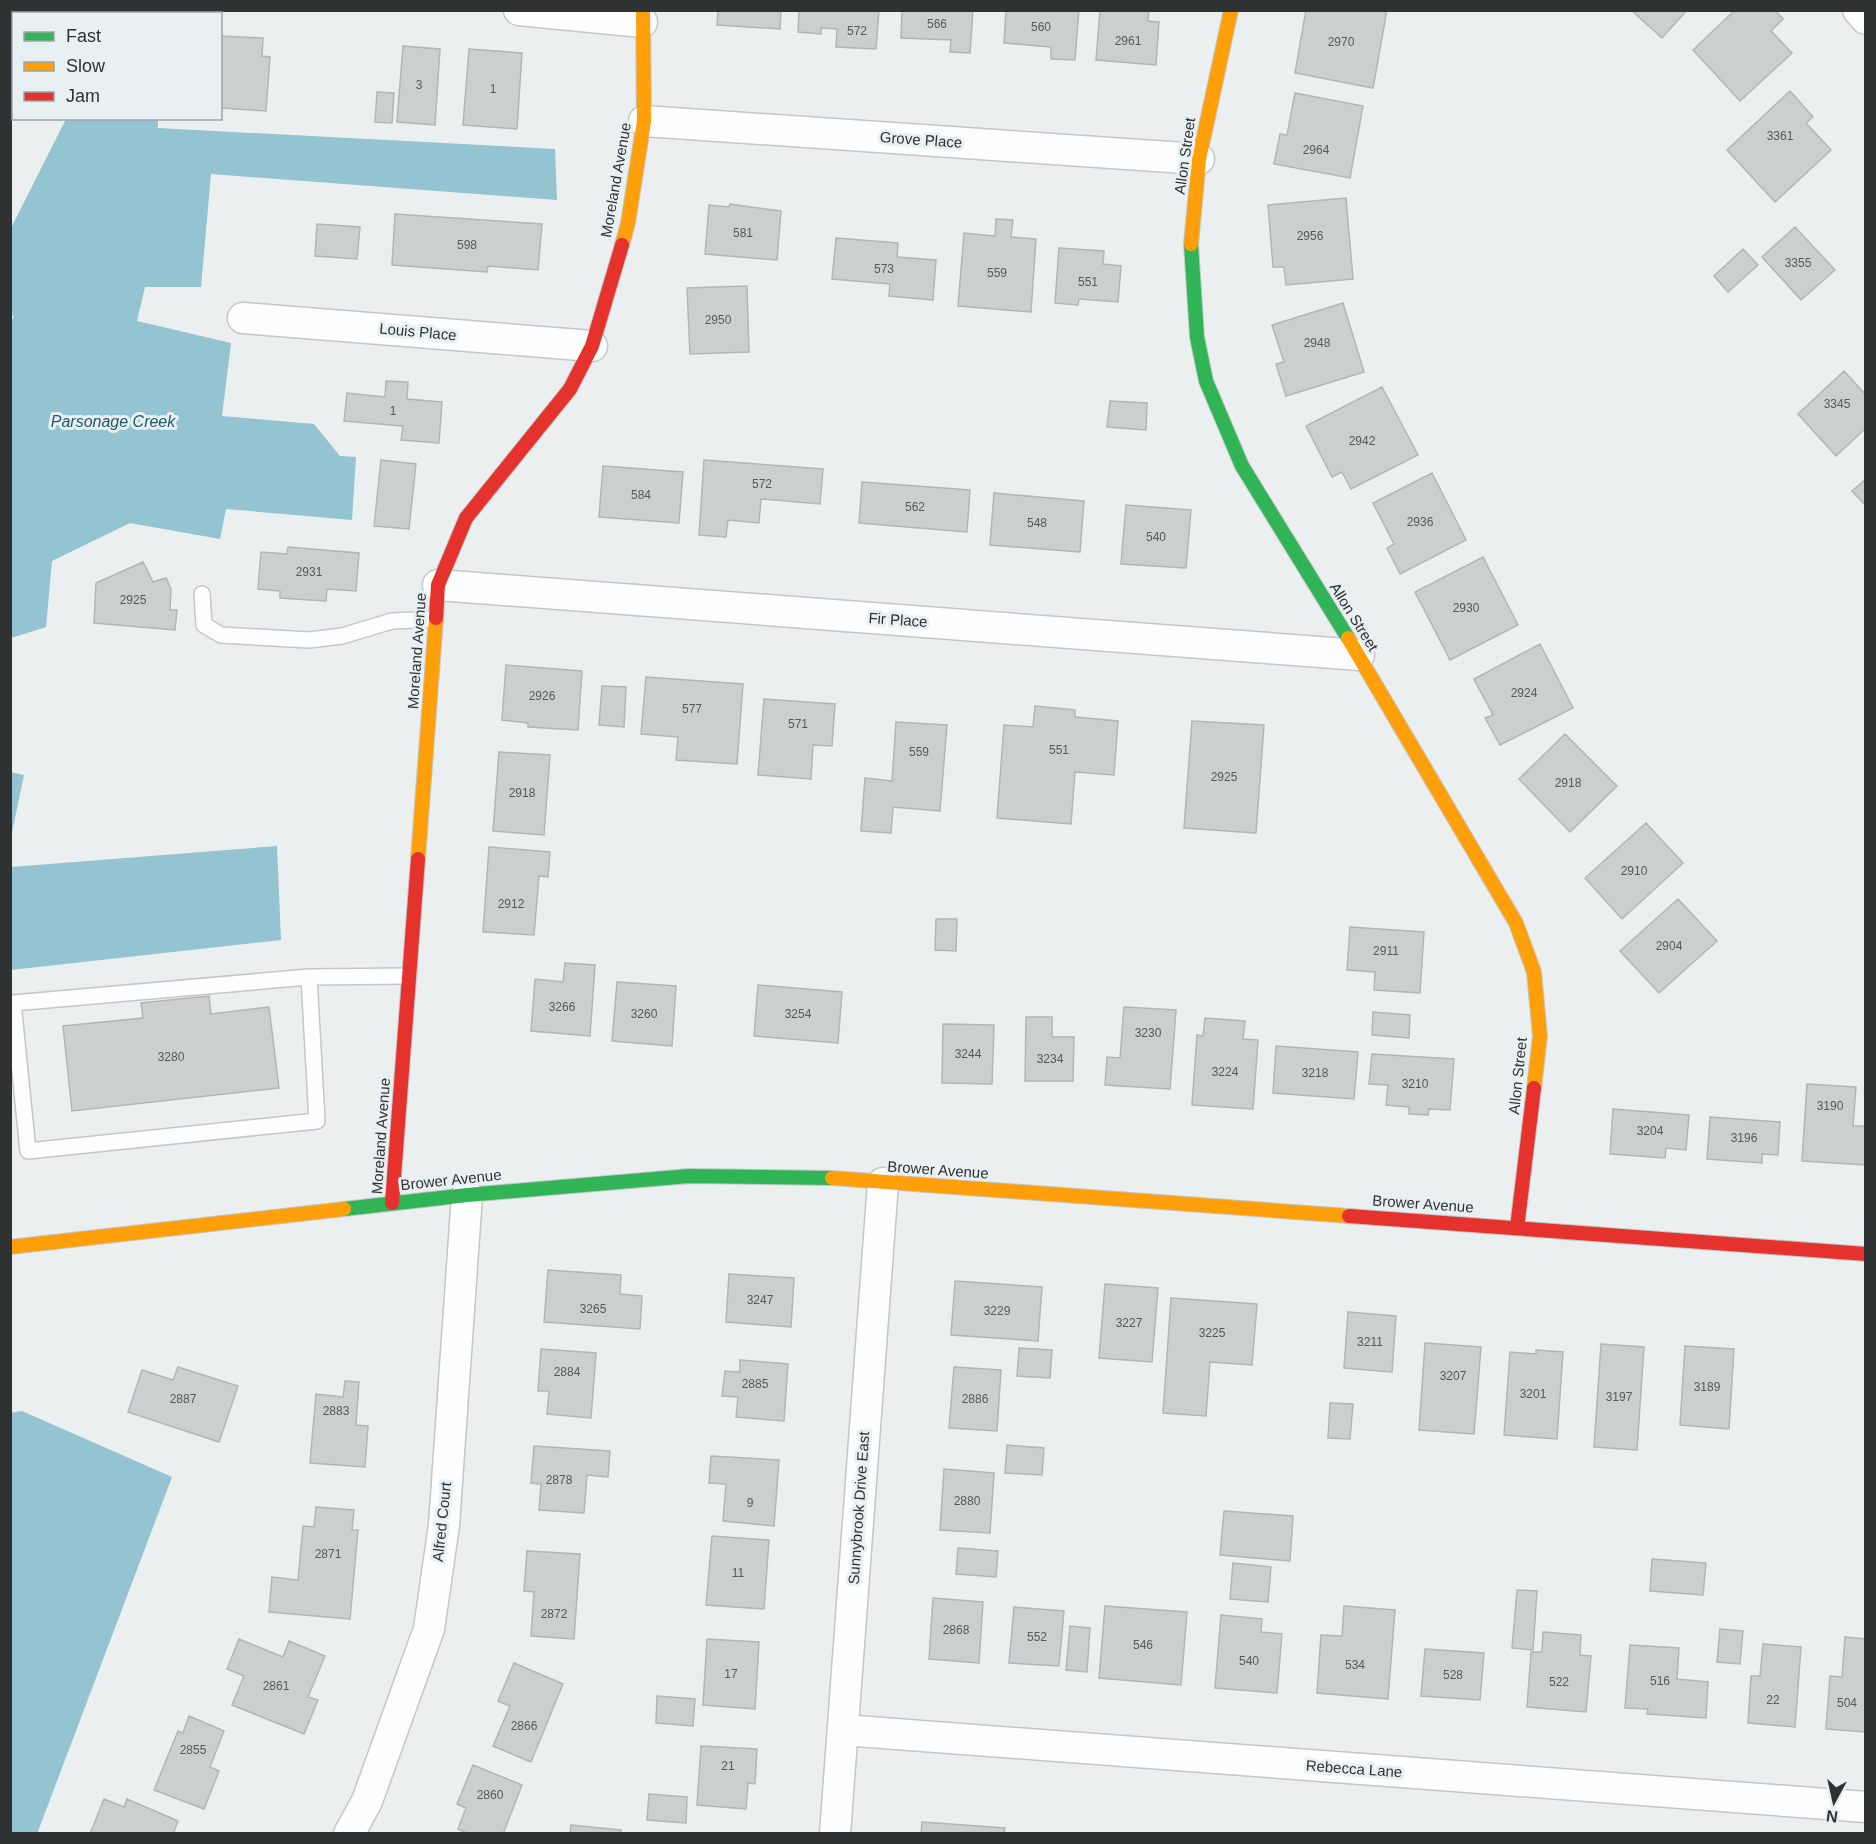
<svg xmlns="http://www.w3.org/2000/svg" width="1876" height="1844" font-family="Arial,sans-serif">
<rect width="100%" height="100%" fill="#ebeff0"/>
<path fill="#94c3d2" d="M66,119H158V128L555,149L557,200L211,174L201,287H145L137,321L231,343L222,416L314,424L340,456L356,457L352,520L226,509L220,539L130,523L52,561L46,627L11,638L10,324L14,316L10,315L11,228Z
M11,772L24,775L11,837L10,772Z
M277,846L281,940L11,970V867Z
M22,1411L172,1477L37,1834L10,1833V1413Z"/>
<path fill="#cccfd0" stroke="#b2b6b7" stroke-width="1.5" d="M718,10H781L780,29L717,25Z
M799,10H879L876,49L836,47L837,29L821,28V34L798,32Z
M902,10H973L970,53L950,52L951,40L901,38Z
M1006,10H1079L1075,60L1051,59V47L1004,43Z
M1100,10H1149L1148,21L1159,22L1156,65L1096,60Z
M1306,10H1387L1373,88L1295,73Z
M1631,10H1687L1662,38Z
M1735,10H1775L1783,19L1771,31L1792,53L1740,101L1693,50Z
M220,36L263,38L262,56L270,57L266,111L220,108Z
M403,46L440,49L435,125L397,122Z
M469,49L522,53L517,129L463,125Z
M1790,91L1813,117L1806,123L1831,150L1775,202L1727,150Z
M377,92L394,93L392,123L375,122Z
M1295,93L1363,106L1350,178L1274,164L1280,134L1287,135Z
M1346,198L1353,279L1286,285L1284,267H1273L1268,205Z
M730,204L781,211L777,260L705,254L709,205L729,207Z
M395,214L542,224L538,270L488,266L487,272L392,265Z
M996,219L1013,220L1011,237L1036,239L1031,312L958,306L964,233L995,236Z
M317,224L360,227L357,259L315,256Z
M1795,227L1835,270L1801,300L1762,257Z
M836,238L898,243L897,257L936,260L933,300L889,296L890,284L832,279Z
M1059,248L1104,251L1103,264L1121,266L1118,302L1079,299L1078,305L1055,303Z
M1743,249L1758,265L1728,292L1714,276Z
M747,286L749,352L690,354L687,288Z
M1343,303L1364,372L1286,396L1276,364L1284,362L1272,325Z
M1844,371L1866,395V428L1836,456L1798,414Z
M386,381L408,382L407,399L442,402L439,443L401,440L403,426L344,421L347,393L385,397Z
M1382,387L1418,455L1351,489L1342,472L1332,477L1306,426Z
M1110,401L1147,403L1146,430L1107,427Z
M381,460L416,464L409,529L374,526Z
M704,460L823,469L820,504L761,499L759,523L728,520L726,537L699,535Z
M603,466L683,472L679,523L599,517Z
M1432,473L1466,540L1400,574L1387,548L1394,544L1373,503Z
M1866,479V506L1852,491Z
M862,482L970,490L967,532L859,523Z
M994,493L1084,501L1080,552L990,545Z
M1126,505L1191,510L1186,568L1121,564Z
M288,547L359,553L356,591L327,589L326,601L280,598V591L258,589L261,552L287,554Z
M1483,557L1518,625L1450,660L1415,592Z
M143,562L153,582L166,578L171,589L170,610H177L175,630L94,623L96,583Z
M1540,644L1573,708L1500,745L1485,718L1493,715L1474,679Z
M506,665L582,671L578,730L528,727V723L502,720Z
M646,677L743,684L737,764L676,760L678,737L641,734Z
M602,686L626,687L624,727L599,725Z
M764,699L835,704L832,746L813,745L811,779L758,775Z
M1035,706L1075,710V717L1118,721L1114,775L1075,772L1071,824L997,818L1004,725L1033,727Z
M1192,721L1264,725L1256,833L1184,828Z
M896,722L947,725L940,811L893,807L891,833L861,831L865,778L892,781Z
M1565,734L1617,786L1570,832L1519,779Z
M499,752L550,755L544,835L493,831Z
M1646,823L1683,863L1622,919L1585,878Z
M489,847L550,852L548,877L539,876L534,935L483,932Z
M1678,899L1717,941L1659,993L1620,951Z
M936,919H957L956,951L935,950Z
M1350,927L1424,932L1420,993L1374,990L1375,972L1347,970Z
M565,963L595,965L590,1036L531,1031L535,979L563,982Z
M617,982L676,986L672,1046L612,1041Z
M758,985L842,992L838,1043L754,1036Z
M209,996L211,1014L269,1007L279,1088L72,1111L63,1026L143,1018L141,1003Z
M1124,1007L1176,1010L1170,1089L1105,1085L1107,1057L1120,1058Z
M1373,1012L1410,1015L1409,1038L1372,1035Z
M1026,1017H1052V1037H1074L1073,1081H1025Z
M1205,1018L1245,1021L1243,1039L1258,1040L1253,1109L1192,1105L1197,1035L1203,1036Z
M943,1024L994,1025L992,1084L942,1083Z
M1276,1046L1358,1052L1354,1099L1273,1093Z
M1372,1054L1454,1059L1450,1110L1429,1109L1428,1115L1409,1114V1107L1386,1105L1388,1085L1369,1084Z
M1807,1084L1856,1087L1853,1126H1866V1165L1802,1161Z
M1613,1109L1689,1115L1686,1150L1666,1148L1665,1158L1610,1154Z
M1710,1117L1780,1122L1778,1155L1762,1154V1163L1707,1159Z
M548,1270L621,1275L620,1294L642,1296L640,1329L544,1322Z
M729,1274L794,1278L791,1327L726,1322Z
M955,1281L1042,1287L1038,1341L951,1335Z
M1105,1284L1158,1288L1152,1362L1099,1358Z
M1171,1298L1257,1304L1252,1365L1210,1362L1206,1416L1163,1413Z
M1348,1312L1396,1316L1392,1372L1344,1368Z
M1425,1343L1481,1347L1474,1434L1419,1430Z
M1601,1344L1644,1347L1637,1450L1594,1447Z
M1685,1346L1734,1349L1729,1429L1680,1425Z
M1019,1348L1052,1350L1050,1378L1017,1376Z
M541,1349L596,1353L591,1418L547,1414L549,1391H538Z
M1536,1350L1563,1352L1557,1439L1504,1435L1510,1352L1536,1354Z
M740,1360L788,1364L784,1421L736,1417L738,1397L722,1396L725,1371L740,1372Z
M178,1367L238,1386L219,1442L128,1412L142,1370L173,1380Z
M954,1367L1001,1370L997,1431L949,1428Z
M345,1381L359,1382L356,1425L368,1426L365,1467L310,1463L316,1394L343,1397Z
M1330,1403L1353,1404L1350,1439L1328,1438Z
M1007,1445L1044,1448L1042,1475L1005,1473Z
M534,1446L610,1451L608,1477L587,1475L584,1513L539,1510L541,1484L531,1483Z
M711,1456L779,1460L774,1526L723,1521L726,1484L709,1483Z
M944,1469L994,1473L990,1533L940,1530Z
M316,1507L354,1510L352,1530H358L350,1619L269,1612L272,1577L298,1580L303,1526L314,1527Z
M1224,1511L1293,1516L1290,1561L1220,1555Z
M712,1536L769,1540L764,1609L706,1605Z
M958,1548L998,1551L996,1577L956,1574Z
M527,1551L580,1554L574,1639L531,1636L534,1592L524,1591Z
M1652,1559L1706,1563L1703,1595L1650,1591Z
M1233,1563L1271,1567L1268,1602L1230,1599Z
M1517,1590L1537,1591L1533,1650L1512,1648Z
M933,1598L983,1602L979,1663L929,1659Z
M1105,1606L1187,1612L1181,1685L1099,1678Z
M1344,1606L1395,1610L1388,1699L1317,1693L1321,1635L1342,1636Z
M1014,1607L1064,1611L1059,1666L1009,1663Z
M1221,1615L1262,1619L1261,1632L1282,1634L1277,1693L1215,1688Z
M1070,1626L1090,1628L1087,1672L1066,1670Z
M1720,1629L1743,1631L1740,1664L1717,1662Z
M1543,1632L1581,1635L1580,1655L1591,1656L1586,1712L1527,1707L1531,1652H1542Z
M1845,1637L1866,1639V1732L1826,1729L1830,1676L1842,1677Z
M239,1639L283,1657L289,1641L325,1656L308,1697L318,1700L304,1734L232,1705L244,1676L227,1669Z
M707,1639L759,1642L755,1709L703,1705Z
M1763,1644L1801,1647L1795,1727L1748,1723L1751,1676H1760Z
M1630,1645L1679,1648L1677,1679L1708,1682L1706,1718L1647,1714L1648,1709L1625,1708Z
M1425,1649L1484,1653L1480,1700L1421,1696Z
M514,1663L563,1684L531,1762L493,1746L510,1706L498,1701Z
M657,1696L695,1699L693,1726L656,1723Z
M189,1716L224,1731L210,1767L219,1771L204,1809L154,1790L178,1731L183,1733Z
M701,1746L757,1749L755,1784L748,1783L746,1809L697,1805Z
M473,1765L522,1785L503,1834H469L458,1829L466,1808L457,1804Z
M649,1794L687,1797L686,1823L647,1820Z
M104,1799L124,1807L127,1799L178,1821L173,1834H90Z
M922,1822L1005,1828L1004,1834H921Z
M571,1825L621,1830V1834H570Z"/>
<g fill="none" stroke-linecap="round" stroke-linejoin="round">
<defs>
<path id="lane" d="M202,594L204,625L221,635L309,640L342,636L392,621L435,619
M309,977L13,1003L28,1151L317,1121L309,977L409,976"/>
<path id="street" d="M519,10L642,22
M1858,10L1866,19
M644,121L1199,159
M243,318L592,346
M438,585L1359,655
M843,1730L1866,1807
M349,1834L367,1801L429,1629L444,1525L467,1195
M835,1834L883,1183"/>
<path id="fast" d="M1191,244L1197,337L1206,381L1242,466L1348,638
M344,1209L467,1195L689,1176L832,1178"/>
<path id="slow" d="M1191,244L1199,159L1231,10
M622,245L628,223L644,121L643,10
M1348,638L1516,923L1534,972L1540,1036L1534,1088
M418,859L436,618
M832,1178L1349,1216
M10,1247L344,1209"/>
<path id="jam" d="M436,618L438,585L466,518L570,389L592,346L622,245
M392,1203L418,859
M1349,1216L1866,1254
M1517,1228L1534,1088"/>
</defs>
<use href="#lane" stroke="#c4c7c8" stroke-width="18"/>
<use href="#street" stroke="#c4c7c8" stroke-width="33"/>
<use href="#fast" stroke="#c4c7c8" stroke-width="16"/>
<use href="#slow" stroke="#c4c7c8" stroke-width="16"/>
<use href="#jam" stroke="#c4c7c8" stroke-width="16"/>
<use href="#lane" stroke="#fcfdfd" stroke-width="15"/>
<use href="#street" stroke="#fcfdfd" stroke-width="30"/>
<use href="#fast" stroke="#30b455" stroke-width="14"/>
<use href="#slow" stroke="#ff9f0a" stroke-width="14"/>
<use href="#jam" stroke="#e5322d" stroke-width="14"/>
</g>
<g text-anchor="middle" stroke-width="6" stroke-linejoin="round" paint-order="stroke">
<g font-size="12" fill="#56595a">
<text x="937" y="28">566</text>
<text x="1041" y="31">560</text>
<text x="857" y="35">572</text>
<text x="1128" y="45">2961</text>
<text x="1341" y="46">2970</text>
<text x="419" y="89">3</text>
<text x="493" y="93">1</text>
<text x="1780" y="140">3361</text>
<text x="1316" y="154">2964</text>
<text x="743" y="237">581</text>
<text x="1310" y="240">2956</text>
<text x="467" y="249">598</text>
<text x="1798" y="267">3355</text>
<text x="884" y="273">573</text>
<text x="997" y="277">559</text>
<text x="1088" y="286">551</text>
<text x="718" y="324">2950</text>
<text x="1317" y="347">2948</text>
<text x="1837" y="408">3345</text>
<text x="393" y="415">1</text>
<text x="1362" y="445">2942</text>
<text x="762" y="488">572</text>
<text x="641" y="499">584</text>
<text x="915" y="511">562</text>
<text x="1420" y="526">2936</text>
<text x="1037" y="527">548</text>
<text x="1156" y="541">540</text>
<text x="309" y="576">2931</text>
<text x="133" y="604">2925</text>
<text x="1466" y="612">2930</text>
<text x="1524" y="697">2924</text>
<text x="542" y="700">2926</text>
<text x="692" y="713">577</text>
<text x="798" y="728">571</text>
<text x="1059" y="754">551</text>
<text x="919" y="756">559</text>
<text x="1224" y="781">2925</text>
<text x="1568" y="787">2918</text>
<text x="522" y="797">2918</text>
<text x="1634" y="875">2910</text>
<text x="511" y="908">2912</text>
<text x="1669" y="950">2904</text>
<text x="1386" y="955">2911</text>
<text x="562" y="1011">3266</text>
<text x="644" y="1018">3260</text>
<text x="798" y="1018">3254</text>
<text x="1148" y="1037">3230</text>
<text x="968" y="1058">3244</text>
<text x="171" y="1061">3280</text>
<text x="1050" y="1063">3234</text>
<text x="1225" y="1076">3224</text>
<text x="1315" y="1077">3218</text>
<text x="1415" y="1088">3210</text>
<text x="1830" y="1110">3190</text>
<text x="1650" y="1135">3204</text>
<text x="1744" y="1142">3196</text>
<text x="760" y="1304">3247</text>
<text x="593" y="1313">3265</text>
<text x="997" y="1315">3229</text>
<text x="1129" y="1327">3227</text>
<text x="1212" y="1337">3225</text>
<text x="1370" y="1346">3211</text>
<text x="567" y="1376">2884</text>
<text x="1453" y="1380">3207</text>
<text x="755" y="1388">2885</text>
<text x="1707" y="1391">3189</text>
<text x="1533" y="1398">3201</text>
<text x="1619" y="1401">3197</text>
<text x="183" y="1403">2887</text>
<text x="975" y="1403">2886</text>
<text x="336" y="1415">2883</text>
<text x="559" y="1484">2878</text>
<text x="967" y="1505">2880</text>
<text x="750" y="1507">9</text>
<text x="328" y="1558">2871</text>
<text x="738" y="1577">11</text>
<text x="554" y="1618">2872</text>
<text x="956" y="1634">2868</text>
<text x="1037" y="1641">552</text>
<text x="1143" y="1649">546</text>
<text x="1249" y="1665">540</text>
<text x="1355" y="1669">534</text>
<text x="731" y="1678">17</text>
<text x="1453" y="1679">528</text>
<text x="1660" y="1685">516</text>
<text x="1559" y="1686">522</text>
<text x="276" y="1690">2861</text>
<text x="1773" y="1704">22</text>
<text x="1847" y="1707">504</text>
<text x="524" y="1730">2866</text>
<text x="193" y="1754">2855</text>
<text x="728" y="1770">21</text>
<text x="490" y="1799">2860</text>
</g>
<g font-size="15" fill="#2f3233" stroke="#e8f0f3">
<text transform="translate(921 140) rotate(4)" y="5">Grove Place</text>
<text transform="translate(1185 156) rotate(-82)" y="5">Allon Street</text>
<text transform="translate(616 180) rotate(-80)" y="5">Moreland Avenue</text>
<text transform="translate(418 332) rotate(5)" y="5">Louis Place</text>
<text transform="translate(1354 617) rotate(58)" y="5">Allon Street</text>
<text transform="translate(898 620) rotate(4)" y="5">Fir Place</text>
<text transform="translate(417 651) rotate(-86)" y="5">Moreland Avenue</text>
<text transform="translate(1518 1076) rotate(-84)" y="5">Allon Street</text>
<text transform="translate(381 1136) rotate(-86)" y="5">Moreland Avenue</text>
<text transform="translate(938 1170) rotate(4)" y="5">Brower Avenue</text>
<text transform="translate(451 1180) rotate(-6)" y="5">Brower Avenue</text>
<text transform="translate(1423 1204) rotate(4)" y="5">Brower Avenue</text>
<text transform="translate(859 1508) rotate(-86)" y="5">Sunnybrook Drive East</text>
<text transform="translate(442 1522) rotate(-84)" y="5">Alfred Court</text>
<text transform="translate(1354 1769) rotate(4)" y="5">Rebecca Lane</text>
</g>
<g font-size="16" font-style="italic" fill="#215867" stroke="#e8f0f3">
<text x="113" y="427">Parsonage Creek</text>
</g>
</g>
<rect width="1876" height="1844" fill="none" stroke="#2f3233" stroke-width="24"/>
<rect x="12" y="12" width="210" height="108" fill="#e8f0f3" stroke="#9ea4a6" stroke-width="1.5"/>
<rect x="24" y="32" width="30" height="9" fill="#30b455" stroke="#9ea4a6" stroke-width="1.5"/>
<text x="66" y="42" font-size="18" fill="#2f3233">Fast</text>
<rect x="24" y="62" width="30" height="9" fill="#ff9f0a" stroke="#9ea4a6" stroke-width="1.5"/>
<text x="66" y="72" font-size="18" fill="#2f3233">Slow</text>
<rect x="24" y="92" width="30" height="9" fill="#e5322d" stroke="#9ea4a6" stroke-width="1.5"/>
<text x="66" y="102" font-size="18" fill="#2f3233">Jam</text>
<g transform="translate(1834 1802) rotate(188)" stroke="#e8f0f3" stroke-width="4.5" paint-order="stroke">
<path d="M0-4.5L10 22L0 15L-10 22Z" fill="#2f3233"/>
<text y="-9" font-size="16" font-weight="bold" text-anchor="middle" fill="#2f3233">N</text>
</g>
</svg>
